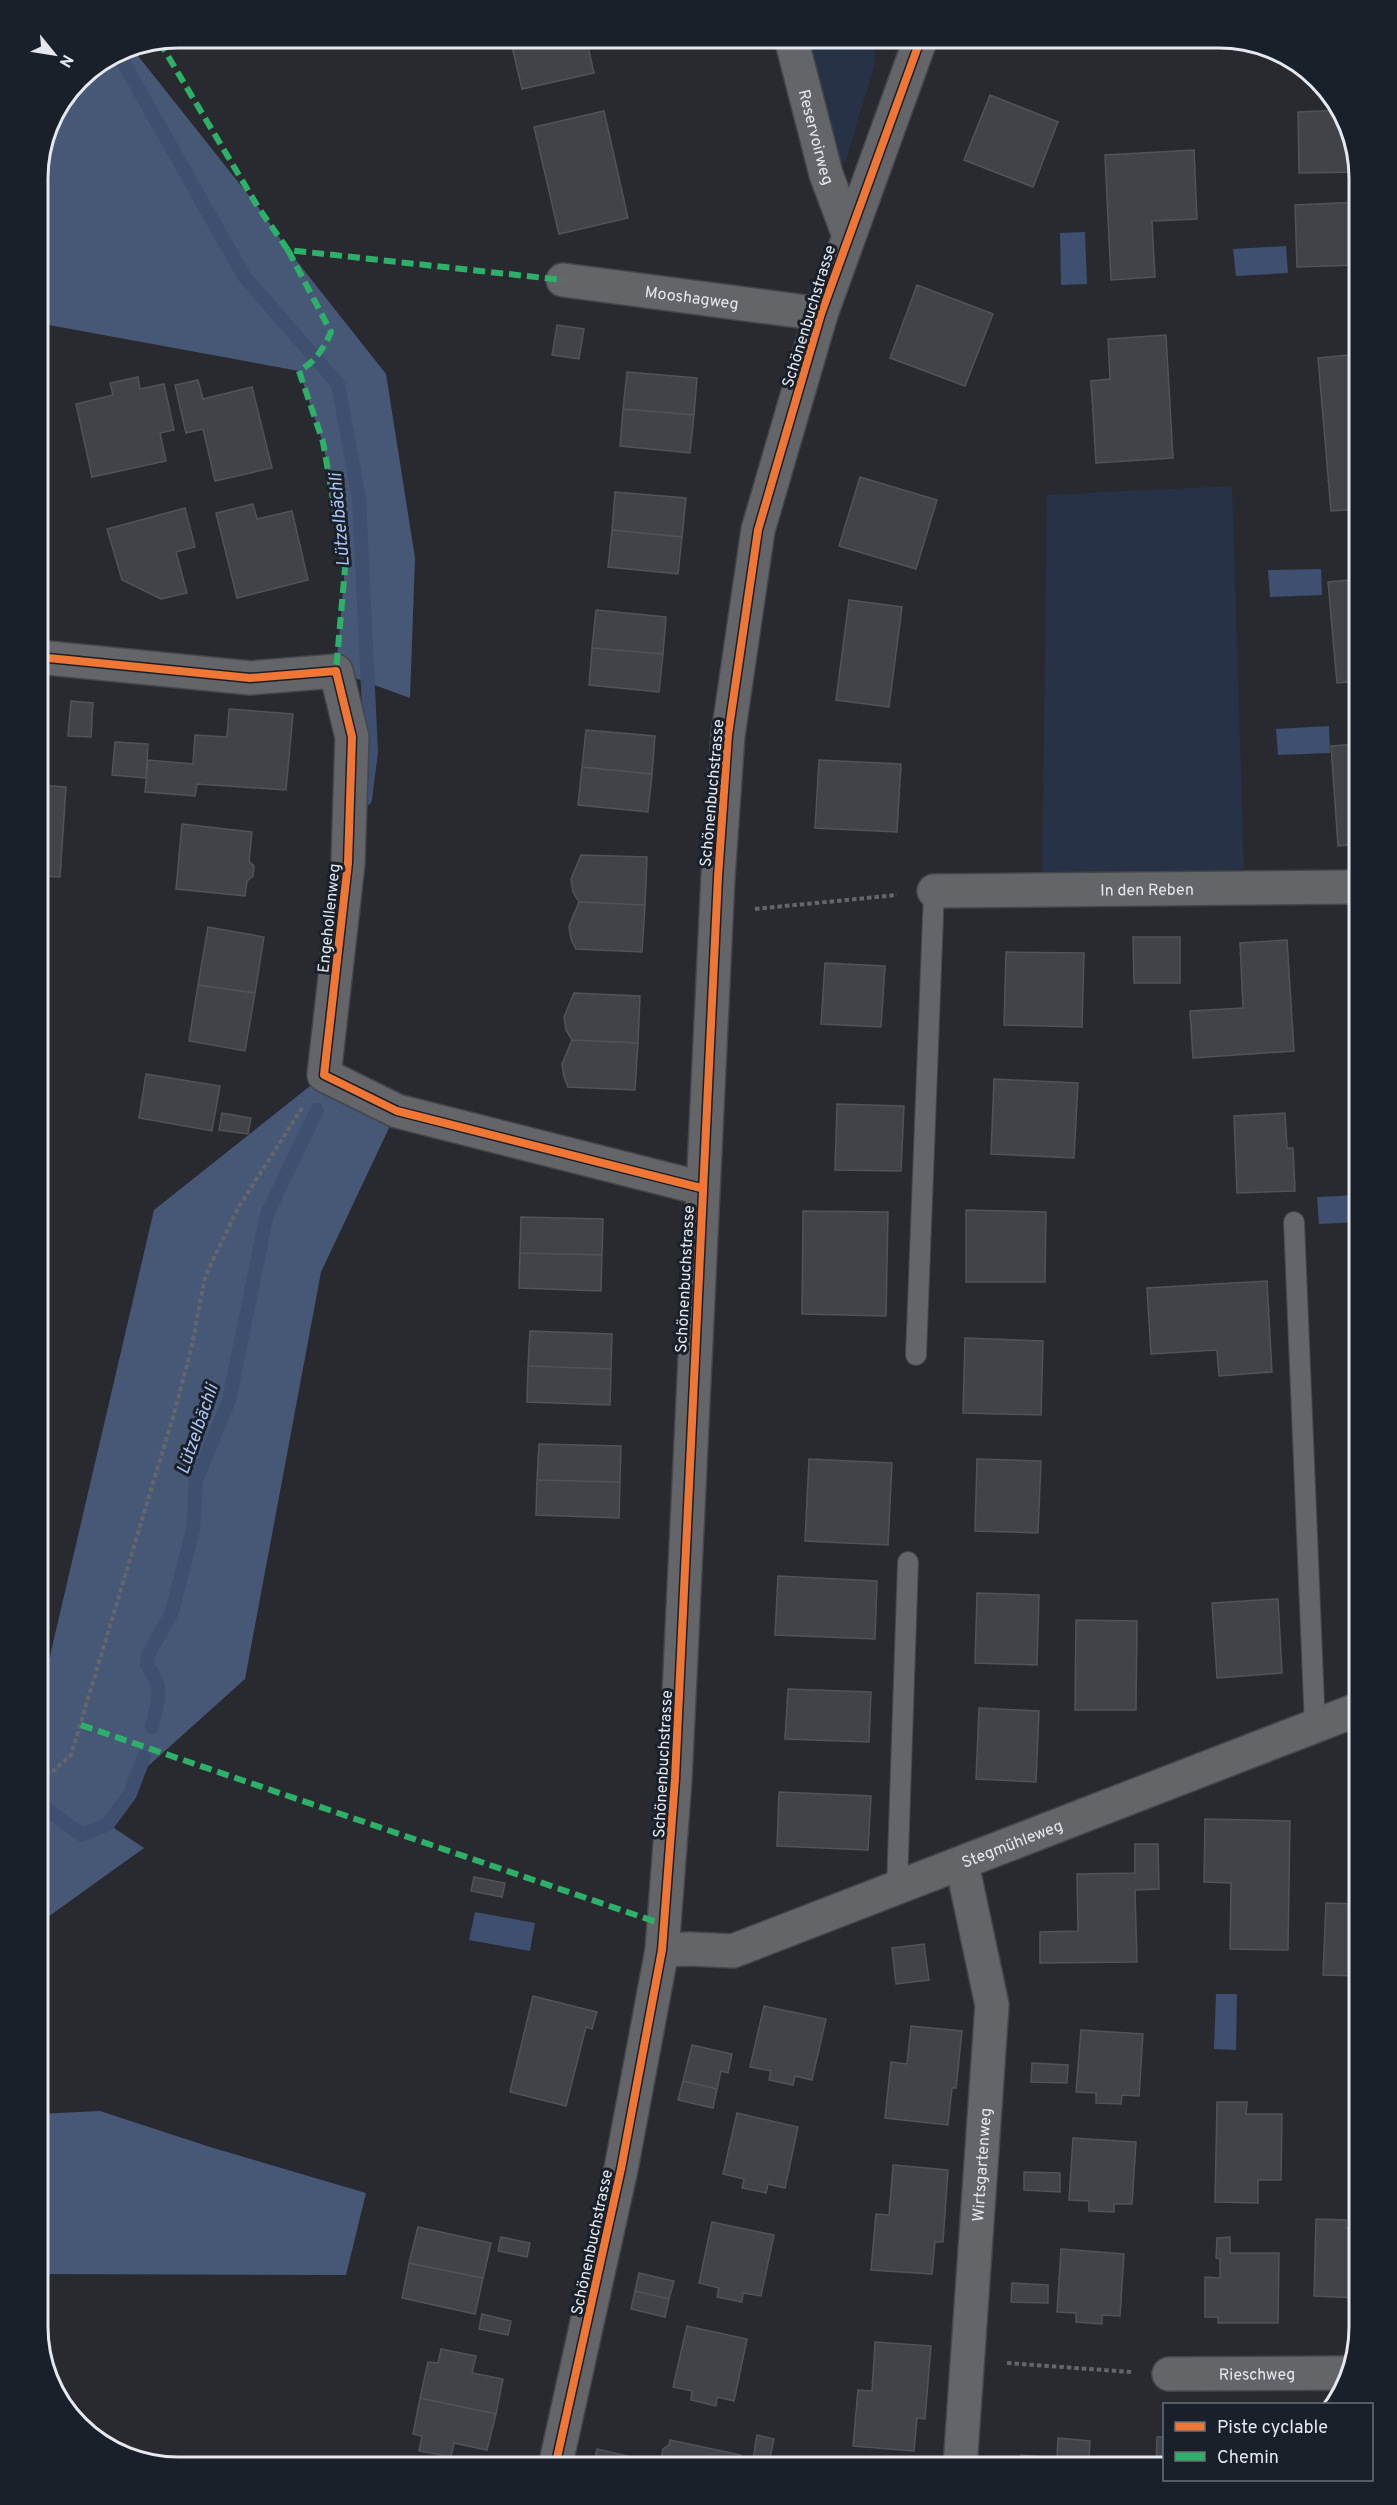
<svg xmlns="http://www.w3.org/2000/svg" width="1397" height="2505" font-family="Overpass,sans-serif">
<rect width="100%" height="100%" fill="#282a30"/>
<path fill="#273247" d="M791,38H876L874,67L846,160L826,174Z
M1232,486L1244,869L1042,881L1047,495Z"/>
<path fill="#475877" d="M131,47L258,207L288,250L386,374L415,558L410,698L336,671L345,568L323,443L299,371L38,323V169L52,116L79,78L125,48Z
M324,1075L397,1111L321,1272L245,1679L137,1776L108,1824L144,1848L38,1924V1679L46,1673L154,1210Z
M100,2111L210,2147L366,2193L346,2275L38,2274V2114Z"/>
<path fill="#3e4f70" d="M1085,232L1087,284L1061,285L1060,233Z
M1286,246L1288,273L1236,276L1233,249Z
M1321,569L1322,595L1270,597L1268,570Z
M1329,726L1330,753L1278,755L1276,729Z
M1359,1195V1222L1319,1224L1317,1197Z
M475,1912L535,1923L530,1951L469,1940Z
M1216,1994H1237L1236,2050L1214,2049Z"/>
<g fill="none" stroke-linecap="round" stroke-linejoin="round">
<path stroke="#3e4f70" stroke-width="14" d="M118,53L244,276L338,384L359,498L371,752L365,799
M152,1727C158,1699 165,1689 147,1665L148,1655L172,1612L193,1529L196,1481L229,1400L267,1214L317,1110
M38,1803L82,1835L108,1824L130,1794L144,1757"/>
</g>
<path fill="#414348" stroke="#515358" stroke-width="1.5" d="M510,38H586L594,73L522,89Z
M990,95L1058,122L1033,187L964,160Z
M1340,110L1345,116L1358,172L1299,173L1298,112Z
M604,111L628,218L559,234L534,127Z
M1194,150L1197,219L1152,221L1155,277L1111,280L1105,155Z
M1359,202V265L1297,267L1295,205Z
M917,285L993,314L965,386L890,358Z
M557,325L584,329L579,359L552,355Z
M1166,335L1173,458L1096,463L1091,381L1110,379L1108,339Z
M1359,354V509L1331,511L1318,358Z
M627,372L697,378L694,415L623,409Z
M138,377L140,389L164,384L174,430L160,433L166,461L92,477L76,404L113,395L110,383Z
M198,380L203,399L252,387L272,468L215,481L203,429L186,433L175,385Z
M623,409L694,415L690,453L620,446Z
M860,477L937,500L916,569L839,546Z
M615,492L686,498L682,537L612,530Z
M253,504L257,519L292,511L308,580L237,598L216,513Z
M38,506L45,507L38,577Z
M185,508L195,547L176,552L187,593L161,599L122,580L107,529Z
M612,530L682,537L678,574L608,567Z
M1359,579V681L1337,683L1328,582Z
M849,600L902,607L889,707L836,700Z
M596,610L666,617L663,654L592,648Z
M592,648L663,654L659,692L589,685Z
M71,701L93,703L91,737L68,736Z
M229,709L293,714L286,790L197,784L195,796L145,792L148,760L193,764L195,735L227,737Z
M586,730L655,736L652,774L582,767Z
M115,742L148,744L146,778L112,775Z
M1359,744V844L1338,846L1331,746Z
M819,760L901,764L897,832L815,828Z
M582,767L652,774L648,812L578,805Z
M38,785L66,787L60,877L38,876Z
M182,824L252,832L249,861L254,866L253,876L247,881L245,896L176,889Z
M581,855L647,857L645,905L579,902L573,892L571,879Z
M579,902L645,905L642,952L576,949L571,939L569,926Z
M208,927L264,937L255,993L198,985Z
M1354,929H1359V1005Z
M1133,937H1180V983H1134Z
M1287,940L1294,1051L1193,1058L1190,1011L1243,1008L1240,943Z
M1006,952L1084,953L1082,1027L1004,1025Z
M825,963L885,966L881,1027L821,1024Z
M198,985L255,993L245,1051L189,1041Z
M574,993L640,996L638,1043L572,1040L566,1030L564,1017Z
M572,1040L638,1043L635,1090L568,1087L564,1077L562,1064Z
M146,1074L220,1086L212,1131L139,1118Z
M994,1079L1078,1083L1074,1158L991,1154Z
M837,1104L904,1106L901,1171L835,1170Z
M222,1113L251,1118L248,1134L219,1130Z
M1285,1113L1287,1148H1293L1295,1191L1237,1193L1234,1116Z
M966,1210L1046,1212L1045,1282H966Z
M803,1211L888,1212L886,1316L802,1314Z
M521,1217L603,1219L602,1255L520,1253Z
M520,1253L602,1255L601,1291L519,1288Z
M1267,1281L1272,1372L1219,1376L1217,1350L1151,1354L1147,1288Z
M530,1331L612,1334L611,1369L528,1366Z
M965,1338L1043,1341L1041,1415L963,1413Z
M528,1366L611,1369L610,1405L527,1402Z
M539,1444L621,1446L620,1482L537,1480Z
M809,1459L892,1463L888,1545L805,1541Z
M977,1459L1041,1461L1038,1533L975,1531Z
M537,1480L620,1482L619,1518L536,1515Z
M778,1576L877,1581L875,1639L775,1635Z
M977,1593L1039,1595L1037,1665L975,1663Z
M1278,1599L1282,1673L1217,1678L1212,1603Z
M1076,1620L1137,1621L1136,1710H1075Z
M788,1689L871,1692L869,1742L785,1739Z
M979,1708L1039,1711L1036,1782L976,1779Z
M779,1792L871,1796L868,1850L777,1846Z
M1205,1819L1290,1821L1288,1950L1230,1949L1231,1883L1204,1882Z
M1135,1844H1158L1159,1889L1135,1890L1137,1962L1040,1963V1932L1078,1931L1077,1874L1135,1873Z
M474,1877L505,1883L502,1897L471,1891Z
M1326,1903L1359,1904V1976L1323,1975Z
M924,1944L929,1980L896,1984L892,1948Z
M533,1996L597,2012L592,2029L586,2027L566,2106L510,2092Z
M764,2006L826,2019L812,2080L795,2076L793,2085L769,2080L771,2071L750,2067Z
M911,2026L962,2031L956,2088H952L948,2125L885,2118L891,2062L907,2064Z
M1081,2030L1143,2034L1139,2096L1122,2095L1121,2104L1096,2103V2093L1076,2092Z
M692,2045L732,2054L728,2073L721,2071L717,2089L683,2081Z
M1032,2063L1068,2065L1067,2083L1031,2082Z
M683,2081L717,2089L713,2108L678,2100Z
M1217,2102H1247L1246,2114H1282L1281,2180H1258V2203L1215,2202Z
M737,2113L798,2127L785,2188L768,2184L766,2193L742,2188L744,2179L723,2174Z
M1073,2138L1136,2142L1132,2204H1114V2212L1089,2211V2201L1069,2200Z
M893,2165L948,2170L943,2242H935L932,2274L871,2270L876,2214L889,2215Z
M1024,2172L1060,2173V2192L1024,2190Z
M1316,2219L1346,2220V2228H1359V2298L1314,2296Z
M712,2222L774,2235L761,2296L743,2293L742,2302L717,2297L719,2288L699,2283Z
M418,2227L491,2243L483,2278L409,2263Z
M501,2237L530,2243L527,2257L498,2251Z
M1230,2237V2253H1279L1278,2323H1218V2317H1205V2277L1220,2278V2259L1216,2258L1217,2238Z
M1061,2249L1124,2254L1120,2316L1102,2315V2324L1076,2322V2313L1057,2312Z
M409,2263L483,2278L475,2314L402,2298Z
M639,2273L674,2281L669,2299L635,2291Z
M1012,2283L1048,2285V2303L1011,2302Z
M635,2291L669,2299L665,2317L631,2309Z
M482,2314L511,2321L508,2335L479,2329Z
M687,2326L747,2339L734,2401L717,2397L716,2406L691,2400L692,2391L673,2387Z
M875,2342L931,2346L925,2419L917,2418L914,2451L853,2446L858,2390L872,2391Z
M441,2349L476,2356L472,2373L503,2379L496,2414L420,2398L428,2362L438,2363Z
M420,2398L496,2414L487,2450L454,2443L451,2457L419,2451L422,2436L413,2434Z
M757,2435L774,2439L768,2467L752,2465Z
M1157,2437H1164V2467H1156Z
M1058,2438L1090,2441L1089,2459H1079L1078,2467H1020L1021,2455L1057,2458Z
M670,2440L741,2455L738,2467H664L665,2463L661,2458L663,2449L669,2445Z
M597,2449L632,2457L630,2467H593Z"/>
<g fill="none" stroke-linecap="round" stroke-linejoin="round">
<defs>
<path id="service" d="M1294,1222L1315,1727
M916,1355L934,891
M897,1886L908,1562"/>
<g id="minor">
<path id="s1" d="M791,38L826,174L848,233"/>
<path id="s2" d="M563,280L821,314"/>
<path d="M38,657L250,678L336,671L352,737L348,863L324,1075L397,1111L701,1188"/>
<path id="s3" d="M934,891L1359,887"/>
<path id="s4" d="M662,1950L690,1949L733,1951L1359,1709"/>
<path id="s5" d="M1169,2374L1346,2373"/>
<path id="s6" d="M960,2467L992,2005L962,1864"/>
</g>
<path id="tertiary" d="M555,2467L621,2169L662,1950L675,1779L718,877L728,735L758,530L821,314L921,38"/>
</defs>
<use href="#service" stroke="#44464b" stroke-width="22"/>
<use href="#minor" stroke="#44464b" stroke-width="36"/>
<use href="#tertiary" stroke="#44464b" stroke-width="36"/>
<path stroke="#64666b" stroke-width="4" stroke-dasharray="4.5 3" stroke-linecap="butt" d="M755,909L897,895
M38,1772L51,1773L71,1755L173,1417L191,1350L205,1277L238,1208L302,1108
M1007,2363L1131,2372"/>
<use href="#service" stroke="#636569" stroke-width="20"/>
<use href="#minor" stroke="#636569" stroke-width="33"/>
<use href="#tertiary" stroke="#636569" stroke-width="33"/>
<path stroke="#2db169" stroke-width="6" stroke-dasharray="12 6" stroke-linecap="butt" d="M159,41L258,207L288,250L563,280
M288,250L331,332C324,348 315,362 299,371L323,442L345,568L336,671
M81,1725L665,1925"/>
<defs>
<path id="cycleway" d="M38,657L250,678L336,671L352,737L348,863L324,1075L397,1111L701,1188
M555,2467L621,2169L662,1950L675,1779L718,877L728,735L758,530L821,314L921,38"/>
</defs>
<use href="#cycleway" stroke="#1a2029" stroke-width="11"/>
<use href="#cycleway" stroke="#f07635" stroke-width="8"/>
</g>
<g text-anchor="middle" stroke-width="6" stroke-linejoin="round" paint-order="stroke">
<g font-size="16" fill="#e5e8ef" stroke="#1a2029">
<text dy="6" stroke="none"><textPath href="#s1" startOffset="102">Reservoirweg</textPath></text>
<text dy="6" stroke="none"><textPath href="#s2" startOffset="130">Mooshagweg</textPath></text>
<text transform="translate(808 316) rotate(-73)" y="6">Schönenbuchstrasse</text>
<text transform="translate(711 793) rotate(-85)" y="6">Schönenbuchstrasse</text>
<text dy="6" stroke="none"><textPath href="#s3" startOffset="213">In den Reben</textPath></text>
<text transform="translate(328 918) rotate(-84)" y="6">Engehollenweg</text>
<text transform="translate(684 1279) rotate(-87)" y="6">Schönenbuchstrasse</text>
<text transform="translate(662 1764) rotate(-87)" y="6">Schönenbuchstrasse</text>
<text dy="6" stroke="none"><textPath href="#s4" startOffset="370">Stegmühleweg</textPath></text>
<text dy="6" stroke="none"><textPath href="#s6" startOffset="303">Wirtsgartenweg</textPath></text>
<text transform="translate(591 2242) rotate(-78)" y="6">Schönenbuchstrasse</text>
<text dy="6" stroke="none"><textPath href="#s5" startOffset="88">Rieschweg</textPath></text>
</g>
<g font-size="18" font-style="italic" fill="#adc7f7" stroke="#1a2029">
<text transform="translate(339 520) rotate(-95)" y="6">Lützelbächli</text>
<text transform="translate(197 1429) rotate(-71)" y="6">Lützelbächli</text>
</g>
</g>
<path d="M0 0H1397V2505H0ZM178 48H1219A130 130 0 0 1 1349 178V2327A130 130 0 0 1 1219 2457H178A130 130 0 0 1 48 2327V178A130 130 0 0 1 178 48Z" fill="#1a2029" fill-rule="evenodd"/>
<path fill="none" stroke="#e5e8ef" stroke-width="3" d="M178 48H1219A130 130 0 0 1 1349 178V2327A130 130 0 0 1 1219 2457H178A130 130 0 0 1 48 2327V178A130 130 0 0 1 178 48Z"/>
<rect x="1163" y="2403" width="210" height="78" fill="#1a2029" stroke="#6b7078" stroke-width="1.5"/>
<rect x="1175" y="2422" width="30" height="9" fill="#f07635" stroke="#6b7078" stroke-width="1.5"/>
<text x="1217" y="2433" font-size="18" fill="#e5e8ef">Piste cyclable</text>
<rect x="1175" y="2452" width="30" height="9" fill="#2db169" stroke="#6b7078" stroke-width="1.5"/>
<text x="1217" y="2463" font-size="18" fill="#e5e8ef">Chemin</text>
<g transform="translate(54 54) rotate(120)" stroke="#1a2029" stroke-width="4.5" paint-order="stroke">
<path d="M0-4.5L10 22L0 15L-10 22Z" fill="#e5e8ef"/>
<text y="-9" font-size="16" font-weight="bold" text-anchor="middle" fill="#e5e8ef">N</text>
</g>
</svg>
